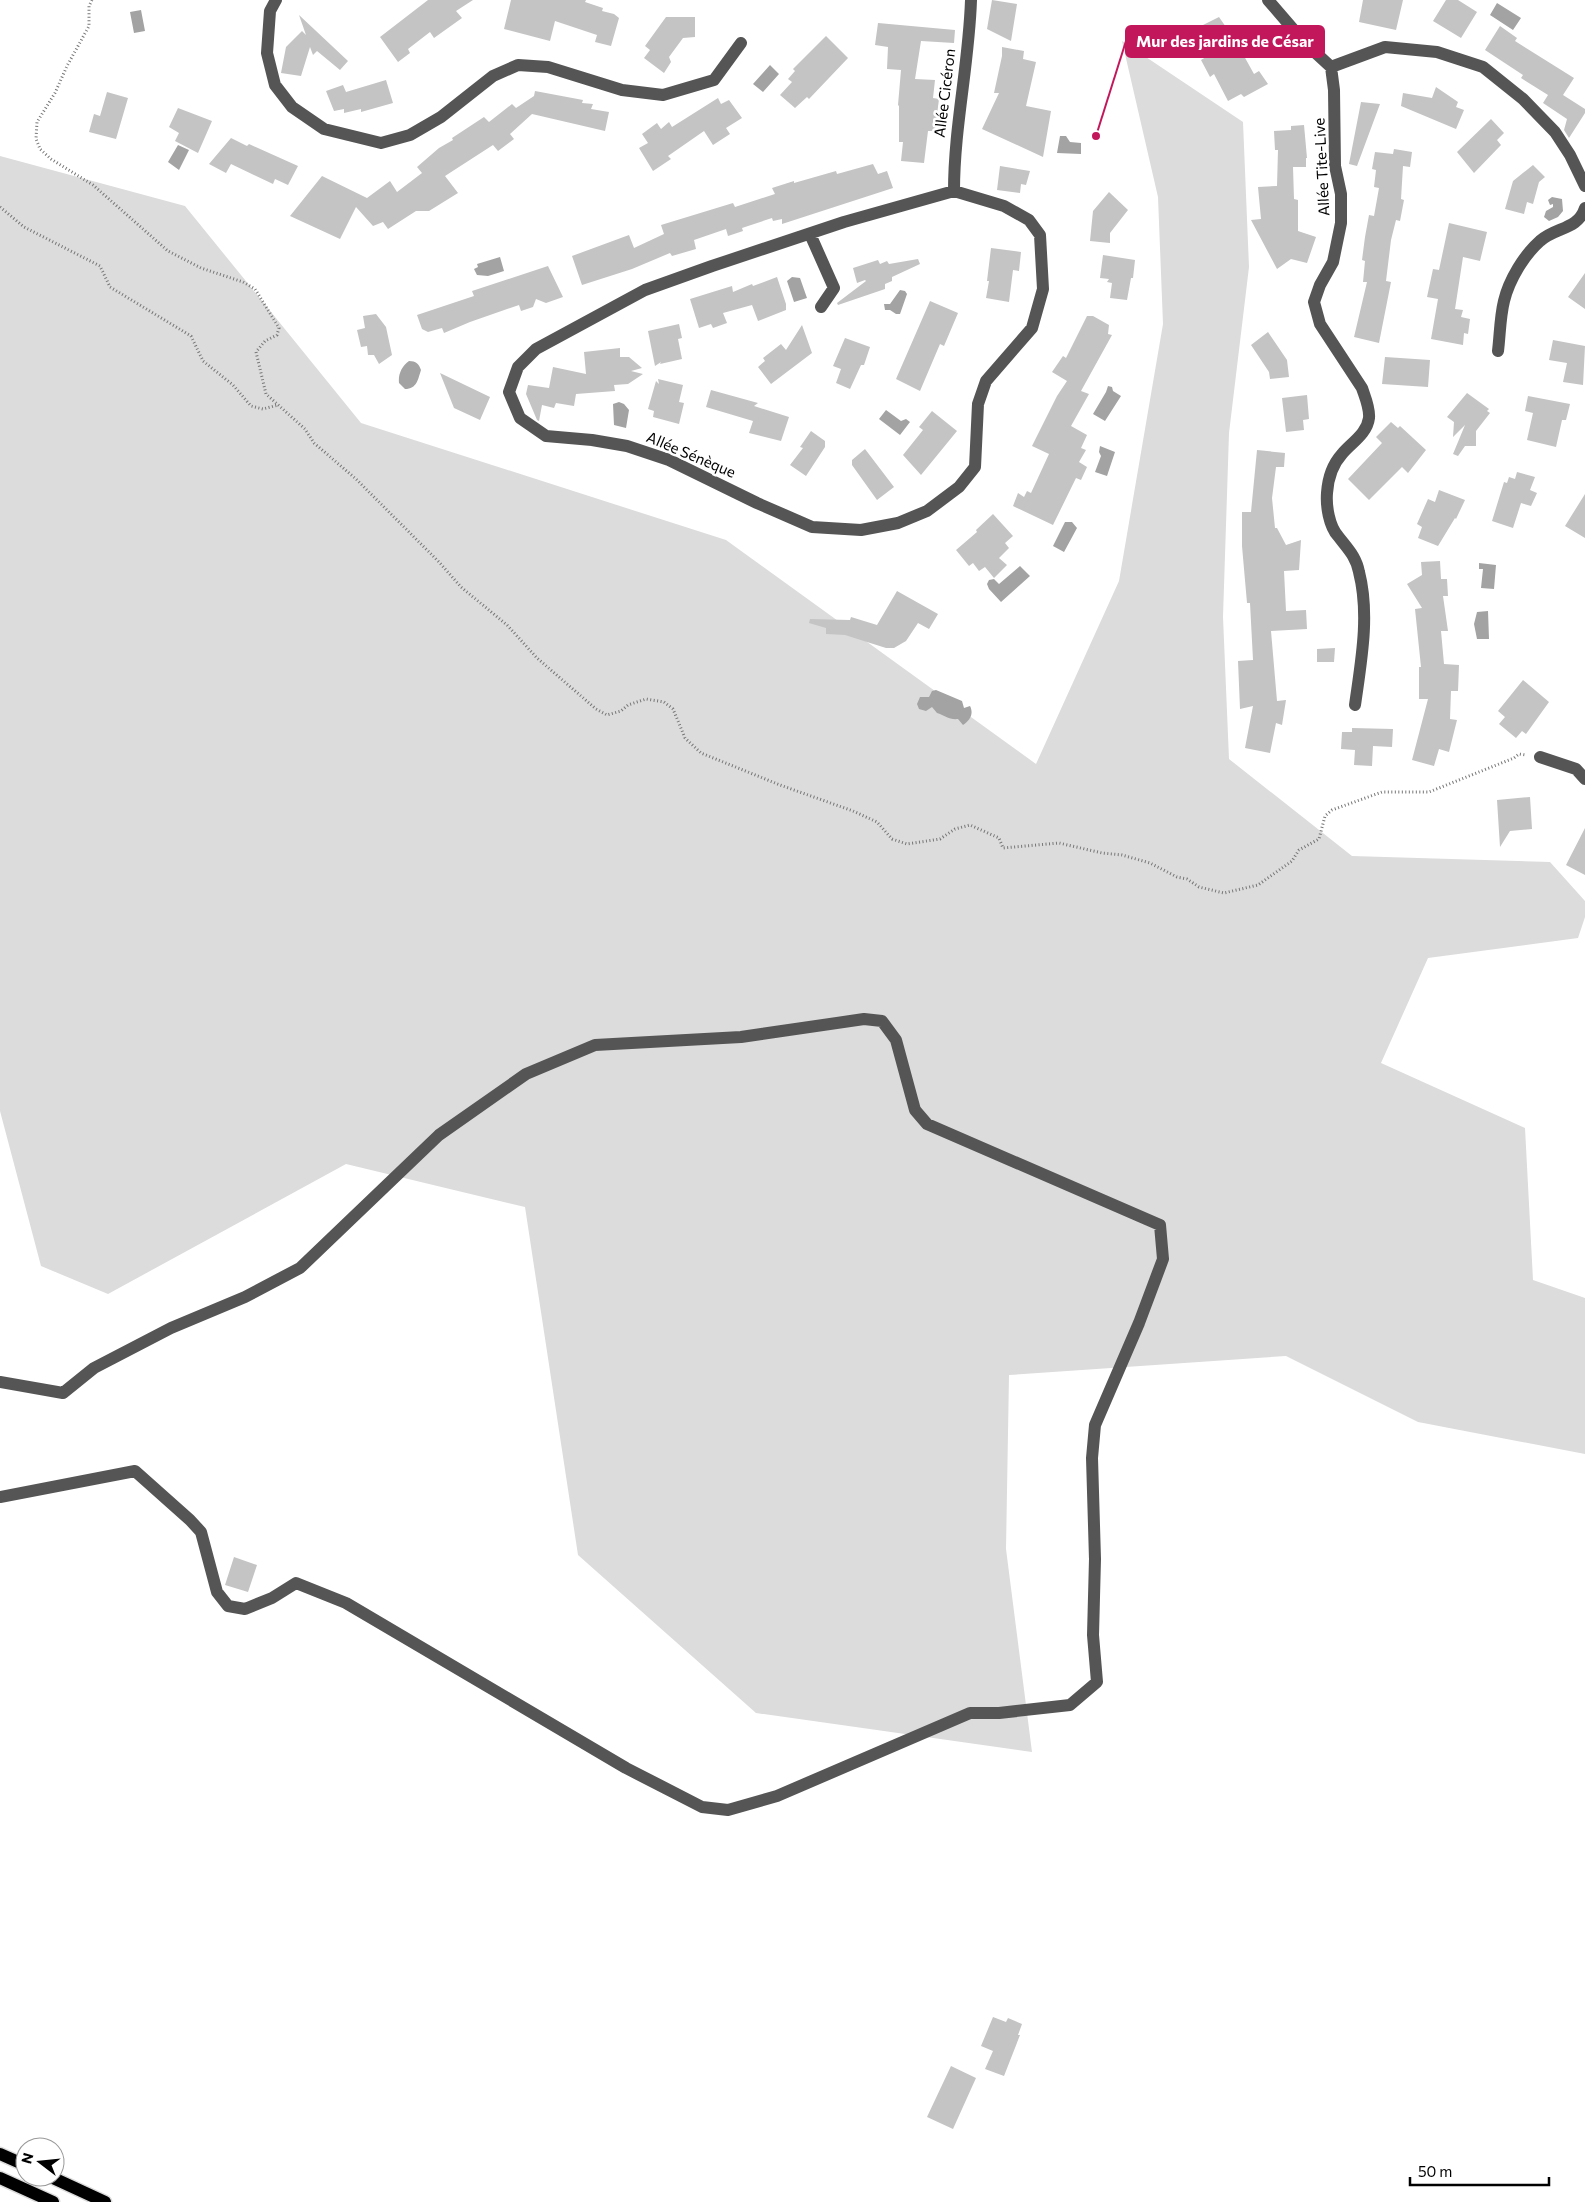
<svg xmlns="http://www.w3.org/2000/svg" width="1585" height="2202" font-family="Commissioner,sans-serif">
<rect width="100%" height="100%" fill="#fff"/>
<path fill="#dcdcdc" d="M1122,41L1243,122L1249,267L1229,433L1223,617L1229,759L1352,856L1550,862L1585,901V917L1578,938L1428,958L1381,1063L1525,1128L1533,1280L1585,1298V1454L1418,1422L1286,1356L1009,1375L1006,1549L1032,1752L756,1713L578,1555L525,1207L346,1164L108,1294L41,1266L0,1111V156L185,206L361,423L726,540L1036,764L1119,581L1163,324L1158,197Z"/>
<path fill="#a3a3a3" d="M1497,3L1521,18L1513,30L1490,15Z
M141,10L145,31L134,33L130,12Z
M770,65L779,74L763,92L753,84Z
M1060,136H1066L1070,142L1081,143V154L1057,153Z
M178,145L189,150L179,170L168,162Z
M1552,197L1562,199L1563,211L1558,217L1549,221L1544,217L1546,211L1553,207V204L1550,205L1548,200Z
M500,257L504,271L488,276L477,275L474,269L478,267L477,264Z
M792,277L800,278L807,298L794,302L787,281Z
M900,290L905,291L907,294L900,314H896L890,310H885L884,304H890Z
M409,361C416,361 419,364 421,370C418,379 417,389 405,389L399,383C398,374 402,366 409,361Z
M1108,386L1112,387L1113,391L1121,396L1105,421L1093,414L1106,392Z
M619,402L624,404L629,410L626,428L614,425L613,404Z
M886,410L901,421L906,419L910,422L900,435L879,419Z
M1100,446L1115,452L1107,476L1095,472L1101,456L1099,452Z
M1065,522H1072L1077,528L1064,552L1053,546Z
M1479,563L1496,565L1494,589L1481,588L1483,569H1479Z
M1020,566L1030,576L1001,602L989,589L987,584L989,580L994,579L999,584Z
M1488,611L1489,639H1477L1474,624L1477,612Z
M936,690L962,701L964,708L970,706C974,714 970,720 963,725L958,719C949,720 944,715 937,713L932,707L926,711L919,709L917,704L920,697H929L932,691Z"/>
<path fill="#c4c4c4" d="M428,0H473L456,11L462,18L434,38L430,32L408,49L410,53L398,62L380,37Z
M511,0H586L585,2L603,8L602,11L614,14L619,18L611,46L595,42L597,35L555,21L550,41L504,29Z
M992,0L1017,4L1011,41L987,29Z
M1363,0H1403L1396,30L1359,22Z
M1446,0H1458L1477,12L1461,38L1433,21Z
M299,15L348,61L340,70L317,51L313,55L310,47L301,76L281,73L286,47L302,31L306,35Z
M666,17H695V37L683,38L669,57L671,62L664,73L644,58L650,50L645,46Z
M1219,17L1228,30L1229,29L1254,74L1259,71L1268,84L1244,97L1241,94L1228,101L1214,74L1210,77L1201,60L1211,54L1199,33V27Z
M878,23L955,30L954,43L921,41L915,79L935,80L933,98L939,99L935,131H928L924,163L901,161L903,142H899V106L898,105L901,70L887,69L888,47L875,45Z
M1500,26L1517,38L1515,41L1574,78L1563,95L1585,109V113L1569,138L1564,130L1567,119L1543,103L1548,95L1521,78L1523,75L1485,50Z
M826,36L848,58L809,99L807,97L795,108L780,95L792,82L788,79L795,71L793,69Z
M1002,47L1024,51L1023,59L1036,62L1026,106L1051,111L1043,157L982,129L999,93H994L1002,56Z
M386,80L393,103L361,112V109L344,113V109L334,111L326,91L343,85L346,92Z
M1436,87L1458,102L1456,107L1464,110L1456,129L1401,106L1403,93L1432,98Z
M535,91L583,100L582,103L593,104L591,109L609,112L605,131L532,114L510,134L514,139L498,151L493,145L445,176L458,193L429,211H416L388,229L383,222L373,226L356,207L340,239L290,216L322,176L367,198L390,181L397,192L422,173L417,167L439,148L453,140L452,138L484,117L489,122L512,104L516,108L534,96Z
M107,92L128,98L116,139L89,132L94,114L100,116Z
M718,98L721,104L729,100L742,118L726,128L730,134L713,145L704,131L668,156L671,159L653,171L639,148L648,143L642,134L657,123L661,129L669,122L672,127Z
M1361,102L1380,104L1357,166L1349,164Z
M178,108L212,121L198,153L175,141L179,133L169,127Z
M1491,119L1504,133L1497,140L1501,145L1474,173L1457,152Z
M1304,125L1307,158H1306V167H1293L1294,199L1298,200V231L1316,237L1307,263L1291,259L1277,269L1251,220L1261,219L1258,187L1277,186L1278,150H1275L1274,131L1291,130V126Z
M231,138L247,146L249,144L298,166L288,185L275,179L273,184L231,164L226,173L209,164Z
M1394,149L1412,152L1410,167L1403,166L1401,199L1404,200L1400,221L1396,220L1391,240L1386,281L1391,282L1379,343L1354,337L1367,282H1363L1365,261L1362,260L1365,237L1369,215L1374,216L1379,188L1374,187L1376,170L1372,169L1375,152L1393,154Z
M873,164L878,174L887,171L893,188L782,224V219L773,221L772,218L742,228L743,231L728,236L726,229L694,240L696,249L672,256L670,253L632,269L582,285L572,256L629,235L634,248L664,234L661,225L733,203L735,207L775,194L772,188L794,181V183L836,171L837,174Z
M1533,165L1545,177L1539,182L1533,204L1527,202L1524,214L1505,209L1513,181Z
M1000,166L1030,171L1026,185L1021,184L1020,193L997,190Z
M1109,192L1128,210L1110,233V243L1090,241L1093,211Z
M1449,223L1487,232L1480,261L1463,257L1455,309L1463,310L1461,317L1470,319L1468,334L1464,333L1463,345L1431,339L1438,299L1427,297L1433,269L1439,270Z
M991,248L1021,252L1019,271L1013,270L1009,302L986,298L989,281H987Z
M1103,255L1135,260L1133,278H1131L1127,300L1110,298L1112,283L1107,282L1109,279L1100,278Z
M918,259L920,264L892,277V281L885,284V289L838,305L837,303L866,281L865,280L857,283L853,268L878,260L880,264L887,261L889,264Z
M548,266L563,297L546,303L536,299L533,307L521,311L519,305L470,322L444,333L442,328L428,332L422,329L417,315L474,296L472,291Z
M1585,273V309L1568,297Z
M777,277L786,304V310L758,321L752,305L723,313L727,323L713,328L711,324L699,328L690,299L732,286L733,292L752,284L753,286Z
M930,301L958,313L944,346L940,344L920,391L896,379Z
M376,314L386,327L392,355L379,364L374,355H368L367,346L361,347L357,330L365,328L363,316Z
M1087,316H1093L1109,325L1108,334L1112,335L1081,391L1089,394L1071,426L1087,435L1081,448L1086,450L1079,462L1087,467L1081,480L1076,478L1053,525L1013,506L1018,493L1024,497L1027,491L1031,493L1049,454L1032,446L1057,396L1067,381L1052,372L1063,356L1066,358Z
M679,324L682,338L678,339L682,359L660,364L661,362L655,366L648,331Z
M802,325L812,353L771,384L758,367L765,361L763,358L781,344L786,350Z
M1268,332L1287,360L1289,377L1270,379L1269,372L1251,345Z
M845,338L870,347L864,365H861L850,389L836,383L841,369L833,366Z
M1553,340L1585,346L1583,385L1563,382L1567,363L1549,360Z
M620,348V357H629L642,368L631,371L643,374L628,384L614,385L615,391L576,394L574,406L556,403L554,408L542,405L539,421L537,420L526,394L528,385L549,388L553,367L586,374L584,352Z
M1385,357L1430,360L1428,387L1382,384Z
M440,373L490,397L480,420L454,408Z
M658,379L683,385L679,402L684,403L679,424L653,417L654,411L648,409L656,381L659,384Z
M711,390L758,403L754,406L789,417L781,441L749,433L753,421L706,407Z
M1467,393L1489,409L1487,411L1490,413L1476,431V446H1465L1458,456L1453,454L1465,425L1453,437L1454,422L1447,417Z
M1307,395L1309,419L1303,420L1304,430L1286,432L1282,398Z
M1528,396L1570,404L1566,420H1562L1556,447L1527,440L1533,413L1525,411Z
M932,411L957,431L921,475L903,455L923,430L919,427Z
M1391,422L1398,428L1400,426L1426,450L1408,473L1402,467L1369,500L1348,479L1382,443L1376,437Z
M811,431L825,441V447L806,476L790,465L803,448L800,447Z
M865,449L894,487L877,500L852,465V460Z
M1257,450L1285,453L1284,467H1276L1272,498L1275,528H1277L1286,545L1301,540L1299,570L1284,571L1286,611L1306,610L1307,629L1271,631L1277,701L1286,700L1282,725L1276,723L1270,753L1245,748L1253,706L1240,709L1238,661L1253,660L1250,603H1247L1242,546V512H1251Z
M1517,472L1535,477L1530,490L1537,493L1531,506L1521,503L1513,528L1492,521L1504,482L1507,483L1509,477L1515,479Z
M1439,490L1465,500L1456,519L1455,518L1438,546L1418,538L1422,527L1417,524L1428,499L1435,502Z
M1585,494V538L1565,526Z
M993,514L1013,536L1005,543L1009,548L999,558L1007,565L994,578L985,567L979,571L973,563L969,566L956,550L977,532L976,530Z
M1440,561L1441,579H1447L1448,596H1443L1448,631H1441L1444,664L1459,665L1458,691H1451L1450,719L1457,720L1449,752L1439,749L1434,766L1412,760L1428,699H1419V667H1421L1415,609L1422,608L1407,584L1422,575L1421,562Z
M897,591L938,614L929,629L918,623L906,641L894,648H886L845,635L826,634V628L809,623L810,619L850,620L851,617L877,625Z
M1335,648L1334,662H1317V649Z
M1523,680L1549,702L1526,734L1522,731L1516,738L1499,724L1505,717L1498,711Z
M1352,728L1393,729L1392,747L1373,746L1372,766L1354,765L1355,750L1341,749L1342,732H1352Z
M1530,797L1532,829L1510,831L1500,847L1497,800Z
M1585,828V875L1566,865Z
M234,1557L257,1565L248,1592L225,1585Z
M993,2017L1006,2022L1008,2018L1022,2024L1018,2035H1020L1004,2076L985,2069L993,2051L981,2046Z
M951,2066L976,2078L953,2129L927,2117Z"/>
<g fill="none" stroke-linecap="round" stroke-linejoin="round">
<defs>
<path id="major" d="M0,2154L25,2165
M51,2177L105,2202
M0,2178L53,2202"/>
</defs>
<use href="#major" stroke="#dbdbdb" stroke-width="15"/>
<path stroke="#777" stroke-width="3" stroke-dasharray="1 2.5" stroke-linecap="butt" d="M92,0L89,6V26L67,66L55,93L37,122L36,139L40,149L51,159L93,185L168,251L201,268L243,282L255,289L279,328L277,335L265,341L256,352L266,394L305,429L314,443L356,479L439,562L461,587L507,625L537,658L596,709L607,715L621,711L628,705L646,699L664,702L673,709L685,738L701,753L780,785L853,811L877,822L892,839L907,844L940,839L955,829L970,825L999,838L1003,848L1059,843L1102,853L1122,855L1150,863L1177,877L1187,879L1199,887L1224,893L1258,885L1292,861L1299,850L1319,839L1325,816L1332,810L1382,792H1429L1514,758L1519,754L1526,755
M0,207L24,227L100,266L110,287L191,336L203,361L233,385L251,406L263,409L278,405"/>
<path stroke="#555" stroke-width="12" d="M276,0L270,11L267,53L275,85L292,107L324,129L381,143L410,135L441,117L493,76L518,65L548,67L622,90L663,95L714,80L741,43
M1268,0L1305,43L1331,67L1334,90L1335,166L1341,194V223L1333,262L1320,285L1314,302L1320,324L1362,388C1365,397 1370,408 1369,418C1367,434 1351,443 1342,454C1332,465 1328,478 1327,493C1326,506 1329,526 1338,536C1347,548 1356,556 1359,572C1370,615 1361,662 1355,705
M1331,67L1385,47L1437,52L1483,67L1523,99L1555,132L1570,155L1585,186
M954,191L1004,206L1029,220L1040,235L1043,289L1032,328L986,381L978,404L975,467L959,487L927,511L898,523L861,530L812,527L757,503L669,460L627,446L592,440L546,436L520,418L509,392L518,367L536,349L645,290L712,266L844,222Z
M954,191C954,127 969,64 971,0
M810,234L834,288L821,307
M1498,351C1500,335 1500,317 1504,301C1509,280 1524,255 1540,241C1555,227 1578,230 1585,208
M1540,757L1576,769L1585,779
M0,1382L63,1393L94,1368L171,1328L245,1297L300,1268L439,1135L526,1074L595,1045L741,1037L864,1019L882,1021L896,1040L915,1110L927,1124L1160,1225L1163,1259L1139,1323L1095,1425L1092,1458L1095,1559L1093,1635L1097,1682L1070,1705L999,1713H970L777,1796L728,1810L702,1807L626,1768L346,1603L296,1583L272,1598L245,1609L228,1606L217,1592L201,1532L190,1520L135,1471L0,1497"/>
<use href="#major" stroke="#000" stroke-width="12"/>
</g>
<g text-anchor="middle" stroke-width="5" stroke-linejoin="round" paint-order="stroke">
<g font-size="15" fill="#000" stroke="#fff">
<text transform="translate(945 93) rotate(-83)" y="5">Allée Cicéron</text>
<text transform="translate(1322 167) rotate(-93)" y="5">Allée Tite-Live</text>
<text transform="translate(691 455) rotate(23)" y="5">Allée Sénèque</text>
</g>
</g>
<path fill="none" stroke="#c2185b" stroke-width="2" d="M1096 136L1126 41"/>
<circle fill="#c2185b" stroke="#fff" stroke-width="2" cx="1096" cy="136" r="5"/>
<rect fill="#c2185b" stroke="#c2185b" stroke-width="2" x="1126" y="26" width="198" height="31" rx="5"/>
<g font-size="16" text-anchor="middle" font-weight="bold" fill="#fff">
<text x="1225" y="47">Mur des jardins de César</text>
</g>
<g transform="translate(40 2162) rotate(286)"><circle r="24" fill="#ffffff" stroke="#999999"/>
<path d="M0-4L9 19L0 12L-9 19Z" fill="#000000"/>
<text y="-8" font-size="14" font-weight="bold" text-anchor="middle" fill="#000000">N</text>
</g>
<path d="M1410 2177v8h139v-8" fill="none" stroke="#000000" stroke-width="2.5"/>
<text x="1418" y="2177" font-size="15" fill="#000000" stroke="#ffffff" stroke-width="4" paint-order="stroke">50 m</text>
</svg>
